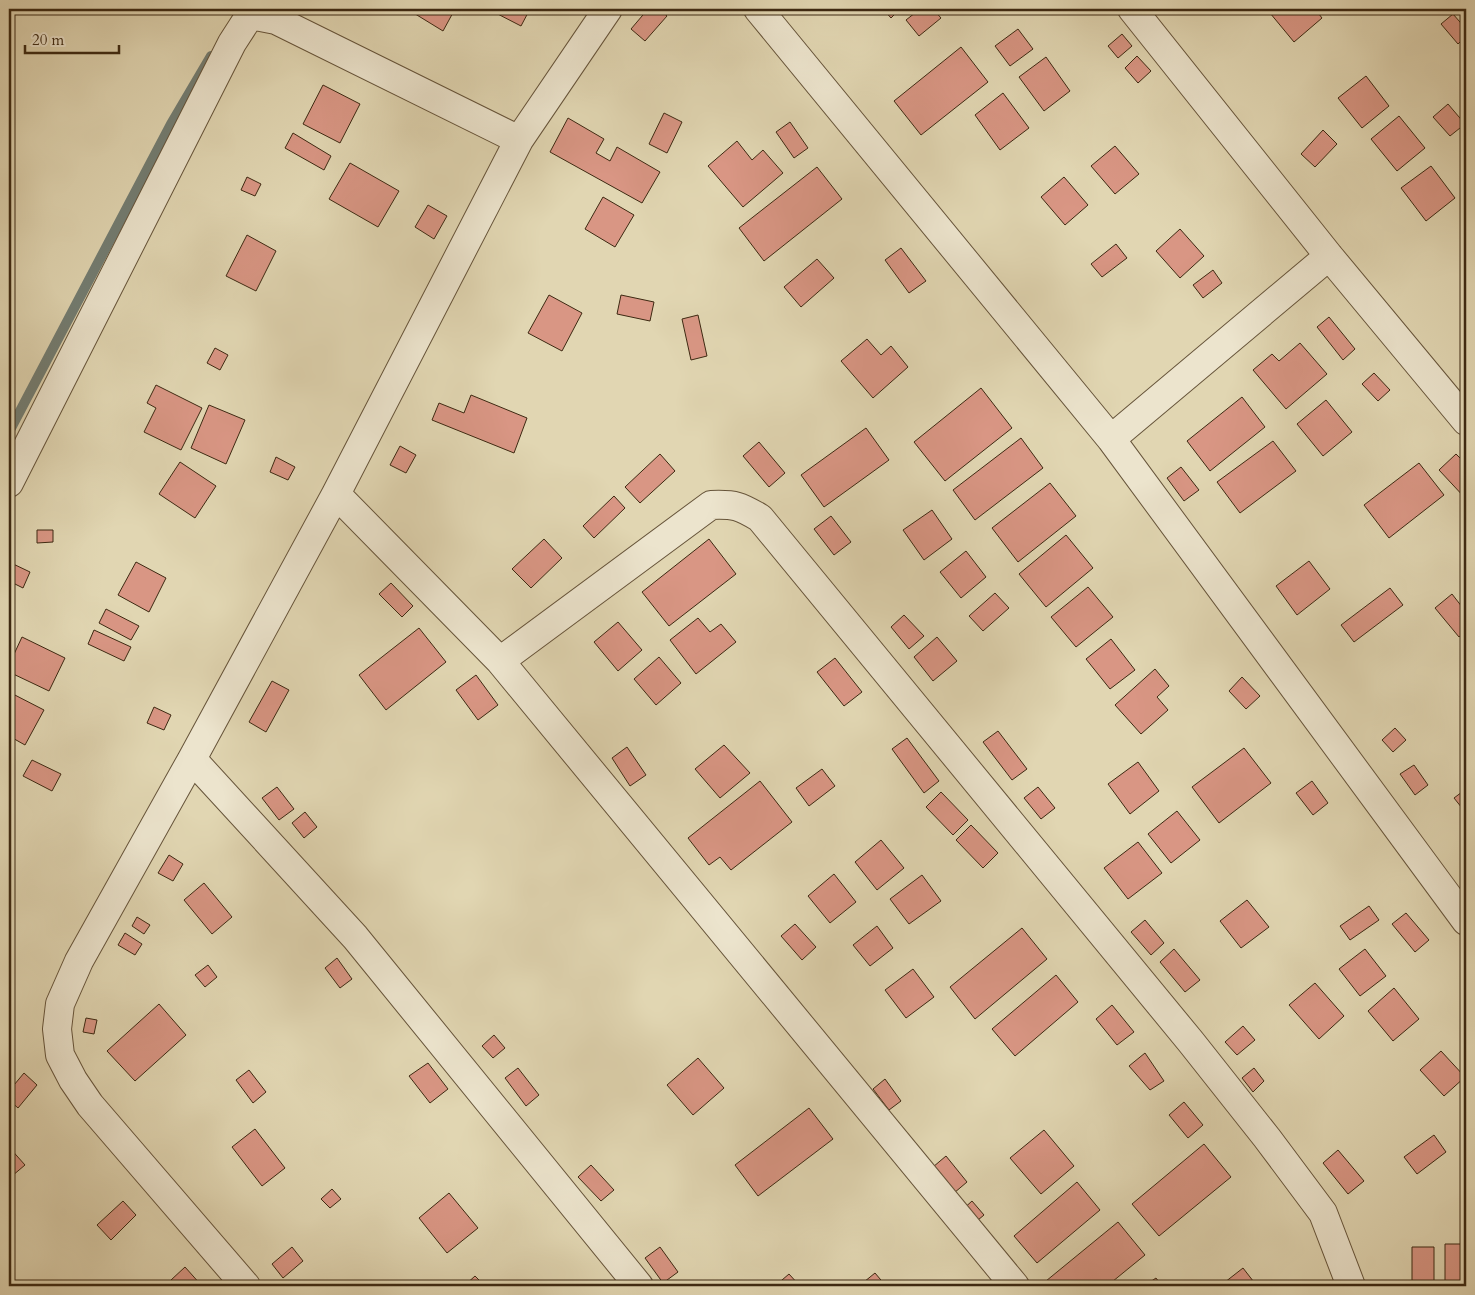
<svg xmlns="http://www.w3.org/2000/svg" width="1475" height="1295" font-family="Cardo,serif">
<rect width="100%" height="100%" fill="#e1d6b2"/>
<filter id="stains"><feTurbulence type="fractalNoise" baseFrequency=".004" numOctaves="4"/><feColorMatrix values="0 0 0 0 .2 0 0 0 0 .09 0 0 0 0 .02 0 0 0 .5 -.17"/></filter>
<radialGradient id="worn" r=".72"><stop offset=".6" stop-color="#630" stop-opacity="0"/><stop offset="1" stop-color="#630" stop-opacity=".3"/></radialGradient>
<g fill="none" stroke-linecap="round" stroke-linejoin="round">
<path stroke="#737e74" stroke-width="10" d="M9,432L171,124L211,56"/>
</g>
<path fill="#d99684" stroke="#3d2912" d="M413,9H455L443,31L412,12Z
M488,9H530L521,26Z
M648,9H659L667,16L645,41L631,29Z
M883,9H900L891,18Z
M920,9H933L941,18L919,36L906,20Z
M1275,9H1315L1322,18L1294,42L1270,13Z
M1453,14L1466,29V36L1458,44L1441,24Z
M1018,29L1033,49L1010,66L995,46Z
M1122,34L1132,46L1118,58L1108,46Z
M961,47L988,82L921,135L894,101Z
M1137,56L1151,71L1138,83L1125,68Z
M1046,57L1070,91L1044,111L1019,77Z
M1366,76L1389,106L1362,128L1338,98Z
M323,85L360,104L340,143L303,124Z
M1003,93L1029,128L1000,150L975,115Z
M1448,104L1465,124L1450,136L1433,117Z
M664,113L682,122L667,153L649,144Z
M1399,116L1425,148L1397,171L1371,139Z
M568,118L604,139L596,153L610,161L617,147L660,172L642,203L550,152Z
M790,122L808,148L794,158L776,132Z
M1323,130L1337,144L1315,167L1301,154Z
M293,133L331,156L324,170L285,148Z
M737,141L752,160L763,150L783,173L743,207L708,166Z
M1115,146L1139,174L1115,194L1091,166Z
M350,163L399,191L378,227L329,199Z
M1431,166L1455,198L1426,221L1401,188Z
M817,167L842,199L764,261L739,228Z
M247,177L261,184L255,196L241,190Z
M1064,177L1088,205L1065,225L1041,197Z
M603,197L634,215L615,247L585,229Z
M428,205L447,216L434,239L415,227Z
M1180,229L1204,256L1180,278L1156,251Z
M247,235L276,251L256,291L226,276Z
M1116,244L1127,258L1102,277L1091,264Z
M901,248L926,281L909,293L885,260Z
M817,259L834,278L801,307L784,287Z
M1213,270L1222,283L1203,298L1193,285Z
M549,295L582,313L562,351L528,333Z
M621,295L654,302L650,321L617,314Z
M698,315L707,356L691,360L682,319Z
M1329,317L1355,349L1343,360L1317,327Z
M867,339L881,355L891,346L908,367L873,398L841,361Z
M1300,343L1327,374L1286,409L1253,370L1272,354L1279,361Z
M215,348L228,355L220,370L207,363Z
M1374,373L1390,390L1378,401L1362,384Z
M156,385L202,408L181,450L144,432L156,408L147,403Z
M981,388L1012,428L945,481L914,442Z
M471,395L527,418L514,453L432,420L439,403L464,413Z
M1242,397L1265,427L1210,471L1187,441Z
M1326,400L1352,432L1323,456L1297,424Z
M209,405L245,420L226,464L191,448Z
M866,428L889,460L824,507L801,475Z
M1021,438L1043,468L975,520L953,490Z
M1273,441L1296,471L1240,513L1217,482Z
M759,442L785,473L769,487L743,456Z
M400,446L416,455L406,473L390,465Z
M660,454L675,471L640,503L625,487Z
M1456,454L1466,464V499L1439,470Z
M276,457L295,467L288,480L270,472Z
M180,462L216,486L195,518L159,494Z
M1419,463L1444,495L1389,538L1364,505Z
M1181,467L1199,490L1184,501L1167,478Z
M1050,483L1076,516L1018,562L992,528Z
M614,496L625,508L594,538L583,526Z
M932,510L952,539L924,560L903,530Z
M831,516L851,542L834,555L814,529Z
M37,530H53V542L37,543Z
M1066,535L1093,568L1046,607L1019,574Z
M544,539L562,558L531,588L512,569Z
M709,539L736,574L669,626L642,592Z
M966,551L986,577L961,598L940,572Z
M1309,561L1330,589L1297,615L1276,586Z
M9,562L30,572L23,588L9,581Z
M136,562L166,578L149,612L118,595Z
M391,583L413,606L402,617L379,594Z
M1088,587L1113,617L1076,647L1051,617Z
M1390,588L1403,605L1354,642L1341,625Z
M995,593L1009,608L983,631L969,616Z
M1452,594L1466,612V631L1459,637L1435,608Z
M106,609L139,626L131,640L99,623Z
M904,615L924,636L909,649L891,627Z
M698,618L710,632L721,624L736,642L696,674L670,640Z
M618,622L642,650L618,671L594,642Z
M419,628L446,662L386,710L359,675Z
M94,630L131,647L124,661L88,644Z
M22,637L65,658L49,691L9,672V665Z
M937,637L957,661L933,681L914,657Z
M1111,639L1135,670L1110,689L1086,659Z
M659,657L681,683L656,705L634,679Z
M835,658L862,692L844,706L817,672Z
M1155,669L1169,686L1157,697L1168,710L1141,734L1115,705Z
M476,675L498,705L478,720L456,690Z
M1242,677L1260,696L1246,709L1229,691Z
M272,681L289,690L266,732L249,722Z
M9,692L44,710L25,745L9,736Z
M154,707L171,715L164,730L147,723Z
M1395,728L1406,740L1393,752L1382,740Z
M998,731L1027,769L1012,780L983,742Z
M907,738L939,781L924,793L892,749Z
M724,745L750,773L720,798L695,769Z
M627,747L646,775L630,786L612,758Z
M1244,748L1271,783L1219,823L1192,787Z
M32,760L61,774L52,791L23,776Z
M1138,762L1159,791L1130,814L1108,784Z
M1414,765L1428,785L1415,795L1400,774Z
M822,769L835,786L809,806L796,788Z
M760,781L792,822L731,870L720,857L709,865L688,838Z
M1312,781L1328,803L1313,815L1296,793Z
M277,787L294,809L279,820L262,798Z
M1038,787L1055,808L1041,819L1024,798Z
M1466,789V813L1454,798Z
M941,792L968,820L953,835L926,807Z
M1177,811L1200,840L1171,863L1148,834Z
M305,812L317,827L304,838L292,823Z
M971,825L998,853L983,868L956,840Z
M881,840L904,868L877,890L855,862Z
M1138,842L1162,873L1128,899L1104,868Z
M169,855L183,864L173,881L158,873Z
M834,874L856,902L830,923L808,896Z
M922,875L941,901L909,924L890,899Z
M204,883L232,917L212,934L184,900Z
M1247,900L1269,927L1241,948L1220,921Z
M1369,906L1379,920L1350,940L1340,926Z
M1406,913L1429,940L1415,952L1392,924Z
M137,917L150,925L144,934L132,926Z
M1145,920L1164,943L1151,955L1131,932Z
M795,924L816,947L802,960L781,936Z
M877,926L893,948L870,966L853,945Z
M1022,928L1047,959L975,1019L950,987Z
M125,933L142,944L135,955L118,945Z
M1174,949L1200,980L1185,992L1160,962Z
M1365,949L1386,976L1360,996L1339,969Z
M337,958L352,979L340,988L325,968Z
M208,965L217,977L205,987L195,975Z
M913,969L934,997L906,1018L885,990Z
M1056,975L1078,1002L1015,1056L992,1029Z
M1315,983L1344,1016L1319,1039L1289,1005Z
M1394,988L1419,1019L1393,1041L1368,1011Z
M159,1004L186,1035L135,1081L107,1051Z
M1112,1005L1134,1032L1117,1045L1096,1019Z
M86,1018L97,1020L94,1034L83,1032Z
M1243,1026L1255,1040L1237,1055L1225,1042Z
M494,1035L505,1048L493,1058L482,1046Z
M1441,1051L1465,1077L1444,1096L1420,1070Z
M1145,1053L1164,1081L1150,1090L1129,1066Z
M698,1058L724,1088L693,1115L667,1085Z
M428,1063L448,1089L430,1103L409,1076Z
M518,1068L539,1095L526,1106L505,1078Z
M1254,1068L1264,1081L1253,1092L1242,1078Z
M249,1070L266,1092L253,1103L236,1080Z
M24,1073L37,1085L18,1108L9,1100V1091Z
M885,1079L901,1101L889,1110L873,1089Z
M1184,1102L1203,1125L1188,1138L1169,1115Z
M809,1108L833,1139L758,1196L735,1165Z
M255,1129L285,1168L262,1186L232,1147Z
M1044,1130L1074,1166L1041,1194L1010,1158Z
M1434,1135L1446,1152L1417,1174L1404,1157Z
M1204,1144L1231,1177L1159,1236L1132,1204Z
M9,1147L25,1165L12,1176L9,1172Z
M1338,1150L1364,1181L1348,1194L1323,1163Z
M946,1156L967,1182L954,1193L933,1167Z
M591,1165L614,1190L601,1201L578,1177Z
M1077,1182L1100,1210L1037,1263L1014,1236Z
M332,1189L341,1199L330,1208L321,1199Z
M449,1193L478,1228L447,1253L419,1218Z
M123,1201L136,1215L111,1240L97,1225Z
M972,1201L984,1215L972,1225L961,1211Z
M1118,1222L1145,1255L1107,1286H1050L1046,1281Z
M1445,1244H1466V1286H1445Z
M292,1247L303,1261L283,1278L272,1264Z
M660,1247L678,1272L663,1283L645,1258Z
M1412,1247H1434V1286H1412Z
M185,1267L202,1286H177L171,1280Z
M1243,1268L1257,1286H1220Z
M875,1273L886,1286H859Z
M789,1274L800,1286H775Z
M475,1276L485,1286H464Z
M1156,1278L1162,1286H1144Z"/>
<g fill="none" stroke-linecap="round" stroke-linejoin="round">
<defs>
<path id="minor" d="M758,9L1111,439L1466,921
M1132,9L1329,256L1466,421
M1111,439L1329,256
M9,483L232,43L250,15L276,20L519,140
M336,494L500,661L1015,1286
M500,661L711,505C735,504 740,506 760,518L1191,1042L1267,1138L1323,1213L1351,1286
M192,759L355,937L639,1286
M246,1286L90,1105L73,1080L60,1055L57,1029L60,1004L79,961L192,759L336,494L519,140L608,9"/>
</defs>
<use href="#minor" stroke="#66543a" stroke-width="30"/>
<use href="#minor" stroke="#ece4cd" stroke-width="28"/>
</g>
<rect width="1475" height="1295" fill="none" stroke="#e1d6b2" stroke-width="30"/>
<rect x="10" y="10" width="1455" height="1275" fill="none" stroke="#3d2912" stroke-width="2.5"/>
<rect x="15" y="15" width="1445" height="1265" fill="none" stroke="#3d2912"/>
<path d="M25 45v8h94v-8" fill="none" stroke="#3d2912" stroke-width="2.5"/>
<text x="32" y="45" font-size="15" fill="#3d2912" stroke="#ece4cd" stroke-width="4" paint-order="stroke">20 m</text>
<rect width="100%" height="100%" filter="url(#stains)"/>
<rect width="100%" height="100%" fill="url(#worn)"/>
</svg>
